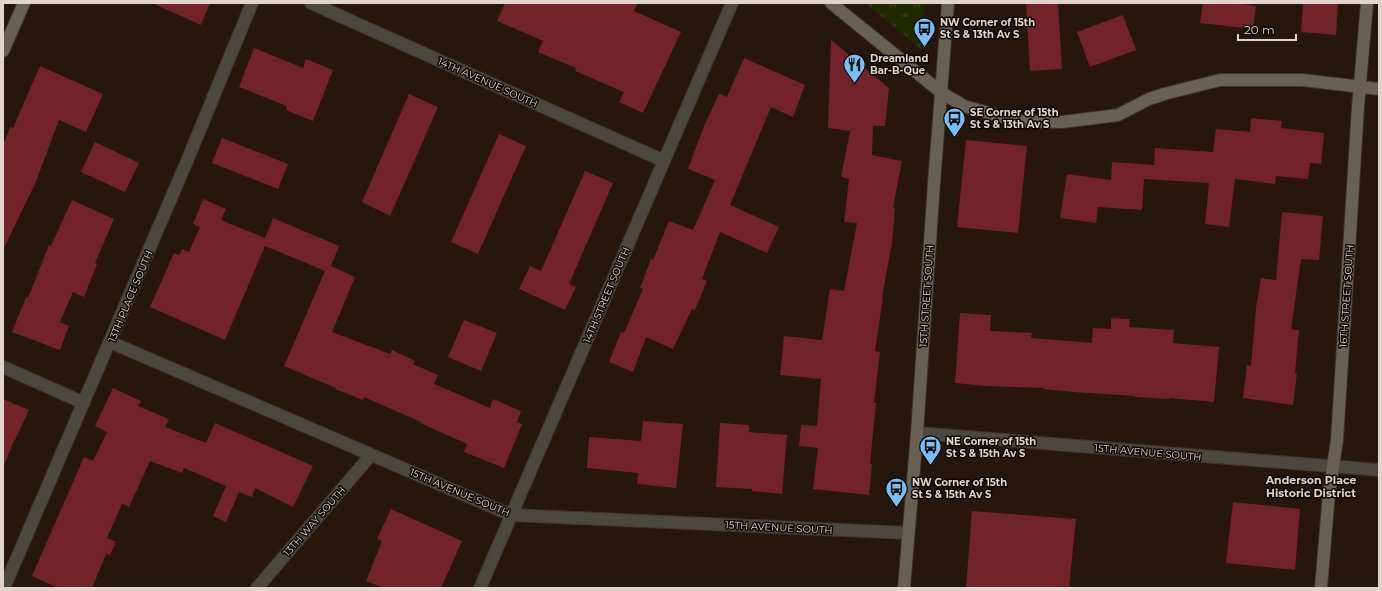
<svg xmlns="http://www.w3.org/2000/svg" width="1382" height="591" font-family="Montserrat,sans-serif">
<defs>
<pattern id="grass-tufts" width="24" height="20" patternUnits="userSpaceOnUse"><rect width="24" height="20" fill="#1f2900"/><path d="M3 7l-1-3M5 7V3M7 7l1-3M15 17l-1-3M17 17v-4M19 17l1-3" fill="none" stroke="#3f4724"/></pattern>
</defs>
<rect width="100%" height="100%" fill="#27160b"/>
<path fill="url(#grass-tufts)" d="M865,3H924L922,50Z"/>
<path fill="#712329" d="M152,3H210L201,25Z
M505,3H638L634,11L681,32L643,113L619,102L624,92L575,71L576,68L538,52L543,41L497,21Z
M1026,3H1058L1062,69L1030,71Z
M1203,3H1237L1256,6L1253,29L1200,23Z
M1303,3H1338L1336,35L1301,32Z
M1123,15L1136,50L1090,67L1077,32Z
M831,40L889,88L885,126H873L872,155L902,161L893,207L895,208L892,243L882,297H883L875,351L880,352L874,403H876L870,464H872L869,495L813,489L818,448L799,446L801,425L817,426L821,379L780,375L784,336L822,340L830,289L844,291L857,223L844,222L849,179L841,177L850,131L828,128Z
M254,48L303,68L306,59L333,70L313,121L286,110L287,106L239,87Z
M744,58L805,85L793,117L771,107L730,205L779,227L767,253L720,232L702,279L707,281L695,310L692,309L673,349L646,337L633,372L609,362L621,332L624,333L643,289L640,288L651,259L653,260L669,221L693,230L715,180L688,169L704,126L719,94L727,97Z
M40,66L103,94L86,132L59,120L35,184L3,250V146L10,127L13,128Z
M409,94L438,107L390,216L362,202Z
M1251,118L1282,121L1281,128L1324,133L1321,164L1310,163L1308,179L1276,176L1275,184L1235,179L1229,227L1205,224L1209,183L1144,179L1142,210L1098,207L1096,223L1060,218L1067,174L1111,180L1112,162L1154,165L1155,148L1213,152L1216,129L1250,132Z
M499,134L526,146L478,254L451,242Z
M222,138L288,164L278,189L212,163Z
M966,140L1027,146L1018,233L957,227Z
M95,142L139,163L125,192L81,172Z
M585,171L613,183L569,284L576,287L565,310L519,289L530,266L541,271Z
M203,199L226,209L221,220L265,238L273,218L339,246L331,266L355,277L332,332L390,354L392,350L415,361L413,364L438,375L434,384L490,408L493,399L521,411L517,422L522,424L504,468L464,452L467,444L420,423L421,422L364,397L363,400L335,389L336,388L284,366L325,271L265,246L225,340L150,307L174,253L179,255L182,249L189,252L200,227L193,224Z
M72,200L114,219L95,263L97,264L84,297L73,292L60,322L69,326L60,350L12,332L26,297L28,298L49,245L51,246Z
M1282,212L1323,216L1319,260L1301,259L1291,329L1299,330L1295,373H1297L1293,405L1243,398L1247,365L1251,366L1256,308L1261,278L1276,280Z
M960,313L991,315L990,331L1032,333L1031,338L1092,343L1093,328L1111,329V318L1130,319L1129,327L1174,330L1173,343L1219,347L1214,402L1170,398L1169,399L1135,397V396L1073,392L1044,389V388L985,386L955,383Z
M464,320L497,333L481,371L448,357Z
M113,388L141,401L138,406L169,419L165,427L206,443L215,423L313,466L293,507L255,488L252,497L239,492L226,522L213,516L226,486L184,468L182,473L150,461L129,507L122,504L107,538L116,542L110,555L106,554L92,588H58L32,576L84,457L93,461L107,432L95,426Z
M3,399L29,410L15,440H14L4,466Z
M643,421L683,424L676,488L637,484L638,473L587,468L589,437L641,441Z
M720,423L749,425V432L787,435L782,494L752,491V489L716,487Z
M1233,502L1300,509L1295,570L1226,563Z
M391,509L462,541L441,588H384L366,581L382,541L377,539Z
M972,511L1076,519L1069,588H966Z"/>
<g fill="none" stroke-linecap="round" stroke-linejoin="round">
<defs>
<path id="street" d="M311,3L664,161
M110,342L511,515L908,533
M3,367L84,403
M917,433L1379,470
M4,588L187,161L252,3
M257,588L371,455
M480,588L732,3"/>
<path id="secondary" d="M831,3L942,93L964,106L1017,121L1062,122L1118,115L1149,99L1164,94L1220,80H1302L1379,89
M3,51L24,3
M904,588L917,433L934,183L948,3
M1321,588L1329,493L1337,440L1358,107L1367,3"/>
</defs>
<use href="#street" stroke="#413126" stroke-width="14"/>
<use href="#secondary" stroke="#413126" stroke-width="14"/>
<use href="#street" stroke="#4c483f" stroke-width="12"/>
<use href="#secondary" stroke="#676153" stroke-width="12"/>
</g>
<defs>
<symbol id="bus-pin" viewBox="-11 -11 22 30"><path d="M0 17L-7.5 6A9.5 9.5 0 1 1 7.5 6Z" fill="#78bff7" stroke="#0a0502"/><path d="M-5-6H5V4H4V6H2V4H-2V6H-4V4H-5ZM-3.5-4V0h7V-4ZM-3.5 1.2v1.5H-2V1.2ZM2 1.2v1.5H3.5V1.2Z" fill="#111"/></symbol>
<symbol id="restaurant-pin" viewBox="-11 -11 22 30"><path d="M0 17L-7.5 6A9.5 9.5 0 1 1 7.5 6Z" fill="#78bff7" stroke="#0a0502"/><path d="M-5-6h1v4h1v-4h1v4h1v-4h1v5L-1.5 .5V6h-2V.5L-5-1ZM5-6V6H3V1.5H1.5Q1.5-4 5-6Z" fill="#111"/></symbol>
</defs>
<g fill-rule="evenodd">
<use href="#bus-pin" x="912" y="16" width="25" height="34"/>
<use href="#restaurant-pin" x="842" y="52" width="25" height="34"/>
<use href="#bus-pin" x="942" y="106" width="25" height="34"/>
<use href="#bus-pin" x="918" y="434" width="25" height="34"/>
<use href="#bus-pin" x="884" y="476" width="25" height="34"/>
</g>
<g text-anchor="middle" stroke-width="3" stroke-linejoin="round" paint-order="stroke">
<g font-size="10" font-weight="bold" fill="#e0d4cd" stroke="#0a0502" text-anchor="start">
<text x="940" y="26">NW Corner of 15th<tspan x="940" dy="12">St S &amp; 13th Av S</tspan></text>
<text x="870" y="62">Dreamland<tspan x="870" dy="12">Bar-B-Que</tspan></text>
<text x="970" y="116">SE Corner of 15th<tspan x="970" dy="12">St S &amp; 13th Av S</tspan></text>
<text x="946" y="445">NE Corner of 15th<tspan x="946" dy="12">St S &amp; 15th Av S</tspan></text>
<text x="912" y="486">NW Corner of 15th<tspan x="912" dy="12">St S &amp; 15th Av S</tspan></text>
</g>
<g font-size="10" fill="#e0d4cd" stroke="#0a0502">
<text transform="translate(488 82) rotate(24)" y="4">14TH AVENUE SOUTH</text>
<text transform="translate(606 295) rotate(-67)" y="4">14TH STREET SOUTH</text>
<text transform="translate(130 296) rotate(-67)" y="4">13TH PLACE SOUTH</text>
<text transform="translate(926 296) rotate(-86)" y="4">15TH STREET SOUTH</text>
<text transform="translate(1346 296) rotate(-86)" y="4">16TH STREET SOUTH</text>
<text transform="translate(1148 452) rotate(5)" y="4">15TH AVENUE SOUTH</text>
<text transform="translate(460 492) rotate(23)" y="4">15TH AVENUE SOUTH</text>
<text transform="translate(314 521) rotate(-49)" y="4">13TH WAY SOUTH</text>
<text transform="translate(779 527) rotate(3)" y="4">15TH AVENUE SOUTH</text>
</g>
<g font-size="11" font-weight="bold" fill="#e0d4cd" stroke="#0a0502">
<text x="1311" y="484">Anderson Place<tspan x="1311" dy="13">Historic District</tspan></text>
</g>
</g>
<rect width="1382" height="591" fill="none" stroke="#e0d4cd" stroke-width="8"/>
<path d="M1238 34v6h58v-6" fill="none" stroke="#e0d4cd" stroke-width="2"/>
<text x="1244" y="34" font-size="12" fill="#e0d4cd" stroke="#0a0502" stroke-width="3" paint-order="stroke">20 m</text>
</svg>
